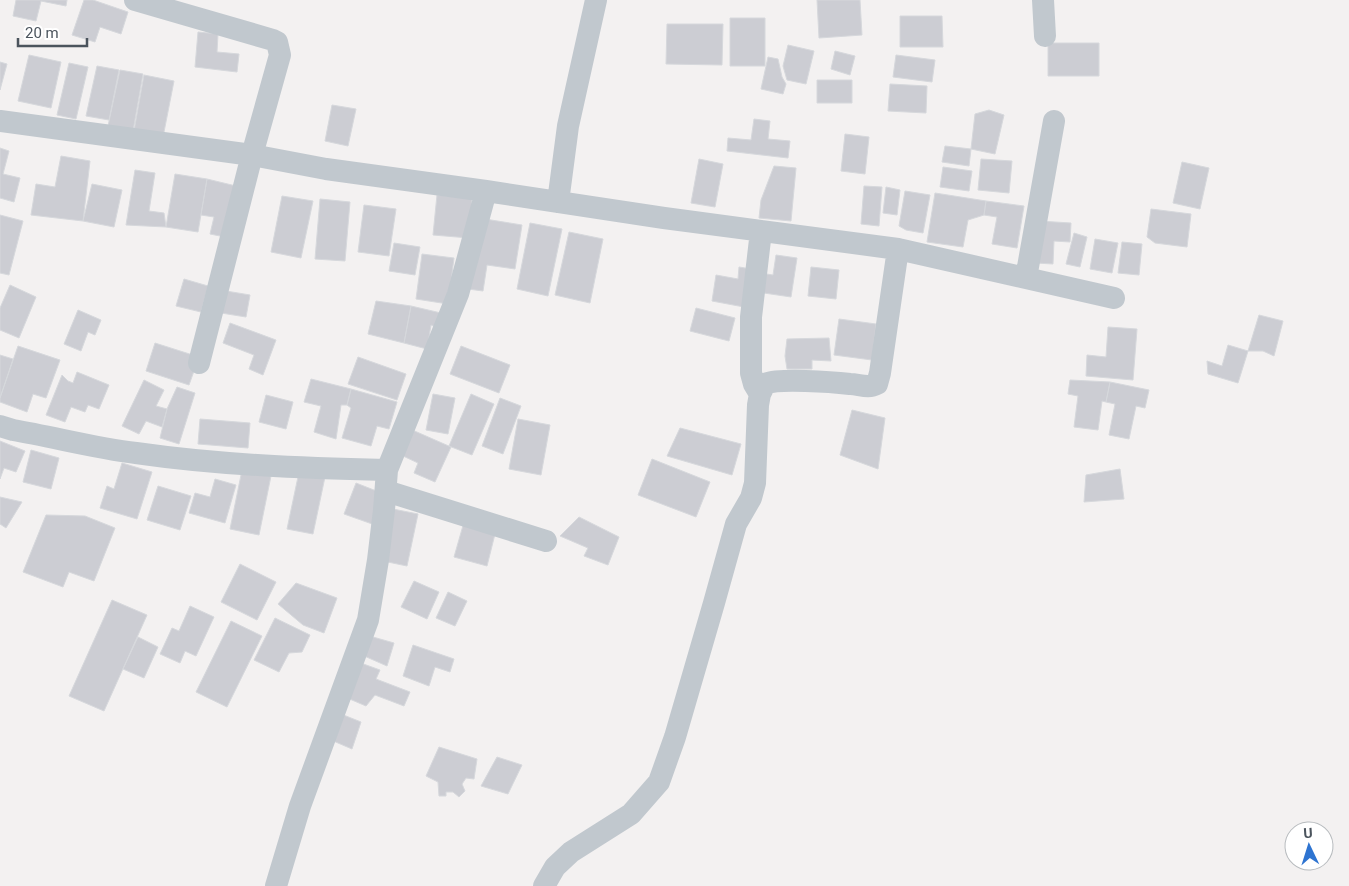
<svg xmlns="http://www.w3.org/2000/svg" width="1349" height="886" font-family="Roboto,sans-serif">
<rect width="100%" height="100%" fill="#f3f1f1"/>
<path fill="#cccdd3" stroke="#d6d8dc" d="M16,0H67L66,6L41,1L36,21L13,16Z
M84,0H93L128,12L121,34L100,27L95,42L72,35Z
M817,0H860L862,35L819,38Z
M900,16H942L943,47H900Z
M730,18H765V66H730Z
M667,24H723L722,65L666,64Z
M198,32L218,34L217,52L239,54L237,72L195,67Z
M1048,43H1099V76H1048Z
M788,45L814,51L806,84L787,80L783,66Z
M835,51L855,56L850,75L831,69Z
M29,55L61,62L51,108L18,101Z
M896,55L935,60L932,82L893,77Z
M768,57L778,59L782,77L786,84L783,94L761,89Z
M0,62L7,64L0,90Z
M69,63L88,67L76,119L57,115Z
M97,66L119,70L109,120L86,116Z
M120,70L143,74L133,131L108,126Z
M144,75L174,81L163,137L134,131Z
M817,80H852V103H817Z
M890,84L927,86L926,113L888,111Z
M332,105L356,109L348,146L325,141Z
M989,110L1004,115L995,154L971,149L975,114Z
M754,119L770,121L768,139L790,141L788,158L727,151L728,138L751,140Z
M845,134L869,137L865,174L841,171Z
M945,146L971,149L969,166L942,162Z
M0,148L9,151L3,174L20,178L14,202L0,198Z
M61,156L90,161L83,221L31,215L36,184L55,187Z
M699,159L723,164L715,207L691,203Z
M981,159L1012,161L1009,193L978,190Z
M1182,162L1209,168L1200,209L1173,203Z
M774,166L796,168L791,221L759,218L761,200Z
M943,167L972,171L969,191L940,187Z
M135,170L155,173L149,211L164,213L166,227L126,225Z
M175,174L207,179L198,232L166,227Z
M207,179L236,186L225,237L210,234L214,217L201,215Z
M92,184L122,190L114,227L83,221Z
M864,186L882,187L879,226L861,224Z
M886,187L900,190L897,215L883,213Z
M905,191L930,195L923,233L906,230L899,226Z
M935,193L986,201L984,215L968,220L963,247L927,242Z
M437,195L472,198L469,238L433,235Z
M282,196L313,201L301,258L271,252Z
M320,199L350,202L345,261L315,259Z
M986,201L1024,206L1017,248L992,244L997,217L984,215Z
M364,205L396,209L389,256L358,252Z
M1151,209L1191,214L1187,247L1155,243L1147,237Z
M0,215L23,221L9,275L0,273Z
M479,218L522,225L515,269L487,265L483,291L468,289Z
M1039,221L1071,223L1070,242L1054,241L1053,264L1036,263Z
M530,223L562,229L548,296L517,289Z
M569,232L603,239L590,303L555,295Z
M1074,233L1087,237L1080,267L1066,264Z
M1095,239L1118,243L1112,273L1090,269Z
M1122,242L1142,244L1139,275L1118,273Z
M394,243L420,247L415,275L389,271Z
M422,254L454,258L448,304L416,299Z
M776,255L797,258L791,297L757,292L760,273L773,275Z
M739,267L751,269L744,307L712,301L716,275L738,279Z
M811,267L839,270L836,299L808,296Z
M184,279L208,286L201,312L176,306Z
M10,285L36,297L19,338L0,330V308Z
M220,290L250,295L246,317L215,312Z
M376,301L411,306L404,343L368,334Z
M411,306L441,313L438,328L431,325L427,349L404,343Z
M696,308L735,318L729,341L690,331Z
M78,310L101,320L95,335L88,332L81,351L64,344Z
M1259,315L1283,321L1274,356L1263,351H1248Z
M839,319L876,324L872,360L834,355Z
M230,323L276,340L263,375L249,369L254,355L223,343Z
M1108,327L1137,329L1133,380L1086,376L1087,355L1106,357Z
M829,338L831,361L812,360V369H787L785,356L787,339Z
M155,343L199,357L189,385L146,371Z
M1228,345L1248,351L1238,383L1208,374L1207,361L1222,366Z
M18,346L60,360L46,398L33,394L27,412L0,402V398Z
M461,346L510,365L499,393L450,374Z
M0,355L13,359L0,398Z
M358,357L406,374L397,400L348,384Z
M77,372L109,385L99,409L88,405L85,412L71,407L65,422L46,415L62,375L68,381L73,383Z
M311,379L351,389L347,405H341L336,439L314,432L321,406L304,402Z
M144,380L164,390L156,406L167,409L162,427L146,421L139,434L122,426Z
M1070,380L1110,382L1106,402L1102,401L1098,430L1074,427L1078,396L1068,394Z
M1110,382L1149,390L1145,408L1136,406L1129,439L1109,435L1115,404L1106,402Z
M177,387L195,393L179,444L160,438L167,409Z
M351,389L397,402L389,429L377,426L371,446L342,438L351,408L347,405Z
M433,394L455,398L448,434L426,430Z
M471,394L494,404L472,455L449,446Z
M266,395L293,402L286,429L259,422Z
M500,398L521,406L503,454L482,446Z
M852,410L885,418L878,469L840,455Z
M200,419L250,423L248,448L198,444Z
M518,419L550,425L541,475L509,469Z
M680,428L741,444L732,475L667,456Z
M410,429L451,447L435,482L414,473L418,463L401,455Z
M0,441L25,451L16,472L4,468L0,479Z
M31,450L59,458L51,489L23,482Z
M652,459L710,482L696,517L638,495Z
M122,463L152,472L137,519L100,508L107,486L114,489Z
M1120,469L1124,499L1084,502L1086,475Z
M242,470L271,476L259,535L230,529Z
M299,472L325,477L313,534L287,529Z
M215,479L236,485L225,523L189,513L195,493L210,497Z
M356,483L379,492L375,525L344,514Z
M158,486L191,496L180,530L147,520Z
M0,497L22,502L6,528L0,524Z
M393,509L418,514L407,566L383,561Z
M46,515L85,516L115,528L94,581L69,572L63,587L23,572Z
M579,517L619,537L608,565L584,556L588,548L560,536Z
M464,522L496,530L487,566L454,557Z
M240,564L276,582L257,620L221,602Z
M414,581L439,592L427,619L401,607Z
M296,583L337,598L324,633L303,625L278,604Z
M448,592L467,601L455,626L436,618Z
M112,600L147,615L104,711L69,696Z
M190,606L214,617L196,656L185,651L180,663L160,654L172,628L179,631Z
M275,618L310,635L302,652L289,653L279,672L254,660Z
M231,621L262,636L227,707L196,692Z
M366,635L394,643L387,666L362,655Z
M138,637L158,647L144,678L123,669Z
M413,645L454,659L450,672L435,667L429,686L403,676Z
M358,662L380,670L376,679L410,692L404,706L375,695L366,706L345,697Z
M341,714L361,722L352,749L331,740Z
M439,747L477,759L474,779L466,778L462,784L465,791L459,797L453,792H446V796H439L438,782L426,776Z
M497,757L522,765L508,794L481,786Z"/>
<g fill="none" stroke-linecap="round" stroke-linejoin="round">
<path stroke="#c1c8ce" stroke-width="22" d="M135,0L273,40L277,42L280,55L252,155L199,363
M1043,0L1045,36
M0,121L252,155L326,169L486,191L664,218L898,249L1114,298
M558,202L568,126L596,0
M1026,278L1054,121
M760,394L754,384L751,373V317L761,231
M0,426L13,430C54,437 95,448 136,453C219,465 303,468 387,470L458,294L486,191
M386,491L546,541
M276,886L300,806L368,620L378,560L384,510L387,470
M544,886L555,867L571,852L631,814L659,782L675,737L714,603L736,524L751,498L755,483L758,405L760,394L765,384C777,378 833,382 850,384C859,384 868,389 877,384L880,373L898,249"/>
</g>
<g transform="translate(1309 846) rotate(356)"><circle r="24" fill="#ffffff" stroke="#b7bbbe"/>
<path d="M0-4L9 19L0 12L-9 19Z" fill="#2e74d1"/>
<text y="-8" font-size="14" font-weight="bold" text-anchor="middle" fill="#4b545d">U</text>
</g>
<path d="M18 38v8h69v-8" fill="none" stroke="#4b545d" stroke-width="2.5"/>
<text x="25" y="38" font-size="15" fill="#4b545d" stroke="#ffffff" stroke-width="4" paint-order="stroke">20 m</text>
</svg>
